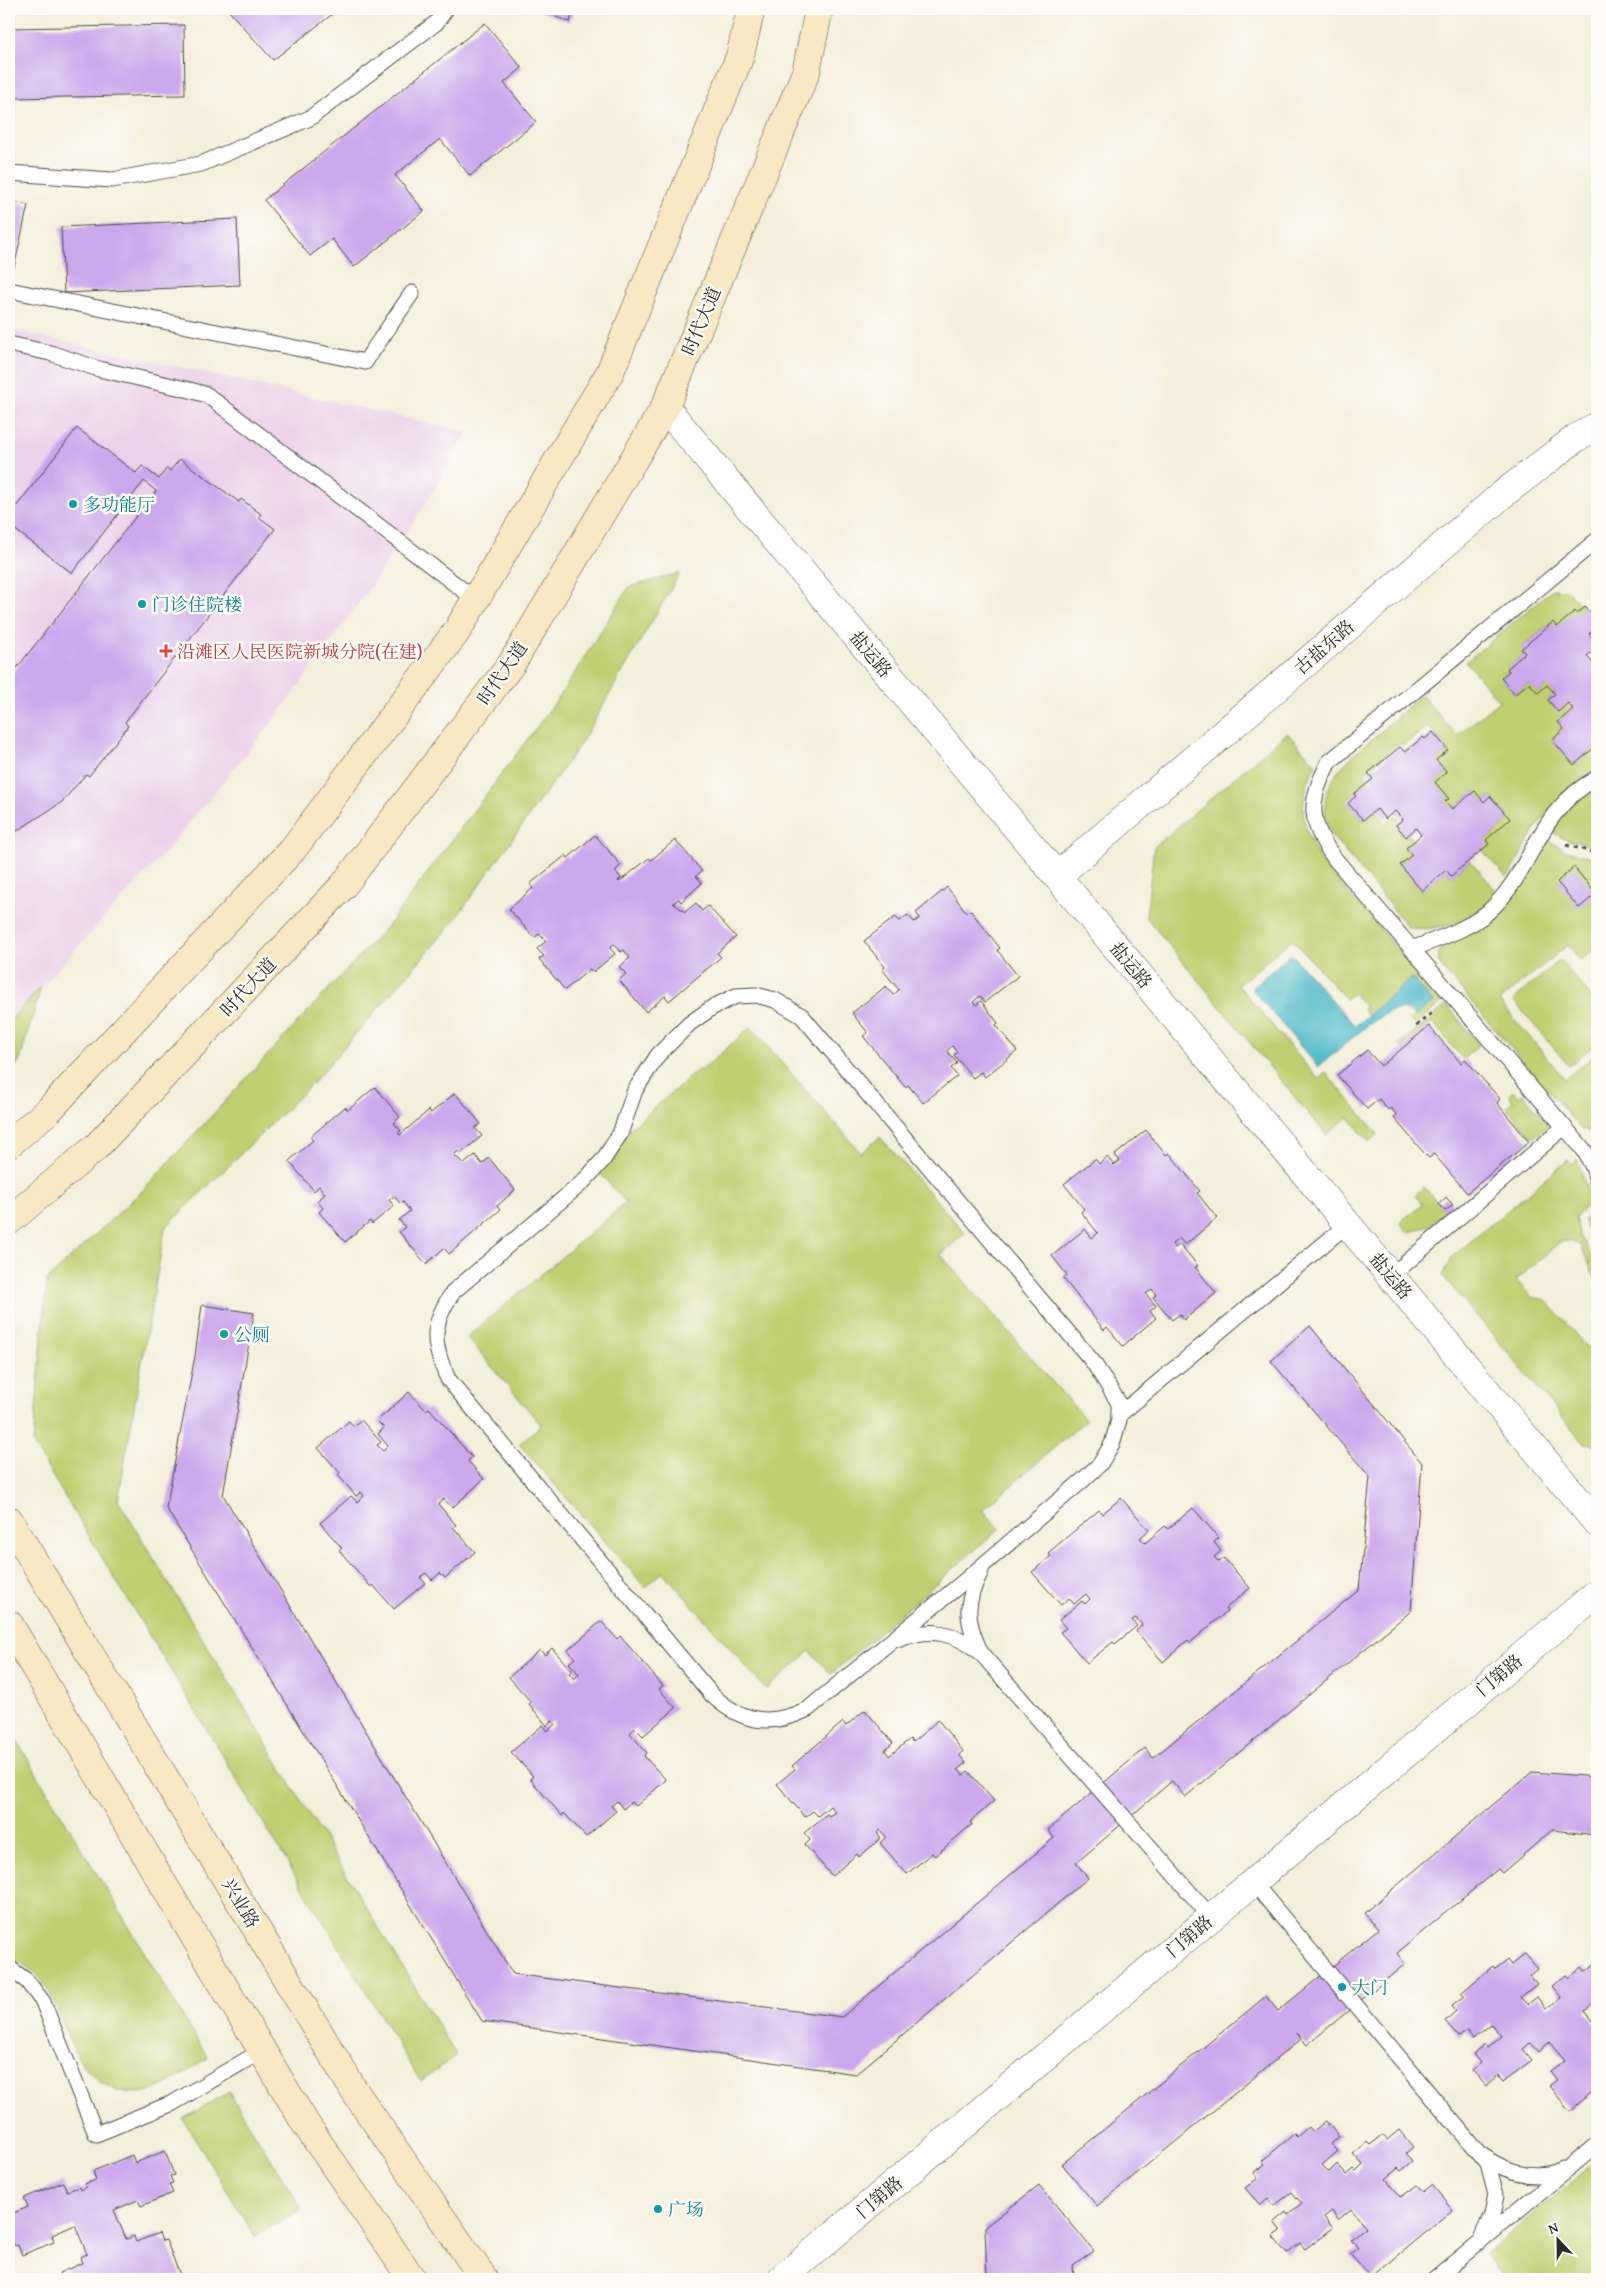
<svg xmlns="http://www.w3.org/2000/svg" width="1606" height="2288" viewBox="0 0 1606 2288" font-family="'Gentium Book Plus','Noto Serif SC',serif">
<style>
.built{fill:#ecd1ea}
.green{fill:#c0cf71;stroke:#767d4e}
.water{fill:#4cb8c8;stroke:#3c727a}
.building{fill:#cba8ec}
.lines{fill:none;stroke-linecap:round;stroke-linejoin:round}
.lane-casing{stroke:#494845;stroke-width:17}
.street-casing{stroke:#494845;stroke-width:29}
.secondary-casing{stroke:#494845;stroke-width:29}
.path{stroke:#494845;stroke-width:3;stroke-dasharray:4 4;stroke-linecap:butt}
.lane{stroke:#fff;stroke-width:15}
.street{stroke:#fff;stroke-width:28}
.secondary{stroke:#f8e8c3;stroke-width:28}
.culture-dot{fill:#0f9aa8;stroke:#fdfcf7;stroke-width:2}
.health-dot{fill:#e0444e;stroke:#fdfcf7;stroke-width:2}
.labels{text-anchor:middle;dominant-baseline:central;stroke-width:5;stroke-linejoin:round;paint-order:stroke}
.street-label{font-size:18px;fill:#2b2b2b;stroke:#fdfcf7}
.culture-label{font-size:18px;fill:#0d838f;stroke:#fdfcf7;text-anchor:start}
.health-label{font-size:18px;fill:#be3a42;stroke:#fdfcf7;text-anchor:start}
</style>
<rect width="100%" height="100%" fill="#fdfcf7"/>
<filter id="ink" filterUnits="userSpaceOnUse"><feTurbulence type="fractalNoise" baseFrequency=".02" numOctaves="2"/><feDisplacementMap in="SourceGraphic" scale="10" xChannelSelector="R" yChannelSelector="G"/><feConvolveMatrix kernelMatrix="1 2 1 2 8 2 1 2 1" color-interpolation-filters="sRGB"/></filter>
<filter id="wash" filterUnits="userSpaceOnUse"><feTurbulence type="fractalNoise" baseFrequency=".0096" numOctaves="4" result="noise"/><feDisplacementMap in="SourceGraphic" scale="20" xChannelSelector="R" yChannelSelector="G"/><feGaussianBlur stdDeviation="1.12" result="paint"/><feColorMatrix in="noise" values="0 0 0 0 0 0 0 0 0 0 0 0 0 0 0 0 0 1.4 0 .05"/><feComposite in="paint" operator="in"/></filter>
<g filter="url(#wash)">
<rect width="100%" height="100%" fill="#f3efda"/>
<polygon class="built" points="9,329 468,432 419,514 371,586 277,716 168,849 9,1022"/>
<g class="green">
<polygon points="680,573 581,743 451,925 311,1085 165,1228 118,1500 456,2055 421,2082 33,1444 47,1280 144,1189 389,924 560,696 629,587"/>
<path d="M1553,589L1566,590L1584,608L1577,614L1575,612L1557,627L1552,622L1521,648L1525,653L1507,669L1509,671L1501,678L1515,694L1529,683L1538,693L1547,685L1555,694L1548,700L1558,711L1568,703L1573,709L1558,722L1564,729L1552,740L1574,765L1597,745V771C1552,792 1533,834 1509,875L1506,877L1482,850L1486,840L1510,819L1490,796L1484,802L1475,791L1452,809L1445,801L1448,798L1435,782L1447,772L1436,760L1448,750L1428,726L1403,746L1400,743L1364,773L1370,780L1347,801L1363,820L1374,810L1385,823L1395,815L1400,821L1396,825L1406,837L1409,835L1414,841L1406,848L1412,855L1400,865L1421,891L1446,870L1451,876L1470,860L1493,887L1495,894C1479,922 1439,931 1409,928L1332,836C1311,791 1340,766 1372,739C1388,724 1405,710 1421,695L1457,736L1499,701L1466,662Z"/>
<path d="M1287,733L1316,764C1297,801 1300,827 1322,862L1443,1001L1415,1025L1409,1020L1433,1002L1412,978L1368,1015L1363,1009L1365,1007L1353,993L1346,999L1292,939L1238,985L1317,1078L1319,1079L1326,1073L1378,1134L1369,1142L1348,1117L1326,1135L1146,917L1154,847Z"/>
<path d="M1597,785V847C1580,841 1565,843 1551,830L1569,805Z"/>
<path d="M1546,839L1566,851L1597,858V948L1580,960L1568,945L1499,1001L1565,1079L1597,1053V1133L1581,1129L1439,964C1437,949 1443,942 1457,938Z"/>
<polygon points="1560,960 1597,1004 1597,1042 1569,1066 1513,1000"/>
<polygon points="41,987 19,1063 9,1072 9,1022"/>
<polygon points="1447,1005 1479,1045 1463,1059 1432,1022 1401,1048 1398,1045"/>
<polygon points="751,1027 861,1153 880,1137 965,1233 941,1255 1086,1420 983,1510 999,1529 831,1674 810,1651 766,1689 663,1572 645,1587 519,1444 541,1425 467,1337 626,1203 591,1163 699,1069 701,1071"/>
<polygon points="1513,1091 1518,1097 1523,1094 1549,1125 1533,1138 1506,1107 1513,1101 1509,1095"/>
<polygon points="1577,1159 1591,1201 1575,1218 1580,1238 1585,1242 1597,1272 1597,1283 1581,1245 1569,1241 1560,1242 1516,1280 1531,1297 1546,1300 1587,1348 1592,1348 1597,1344 1597,1445 1585,1444 1443,1276 1452,1257 1568,1160 1572,1164"/>
<polygon points="1424,1187 1446,1212 1429,1225 1408,1233 1400,1222 1422,1204 1415,1195"/>
<polygon points="1593,1211 1597,1223 1597,1259 1584,1220"/>
<path d="M9,1728L208,2058C189,2069 167,2088 145,2092C135,2094 124,2092 115,2089C66,2070 69,2018 42,1981C34,1970 21,1963 9,1957Z"/>
<polygon points="229,2092 302,2209 255,2236 183,2119"/>
<polygon points="1597,2161 1597,2279 1505,2279 1485,2254"/>
</g>
<path class="water" d="M1291,954L1355,1026L1412,978L1433,1003L1415,1016C1409,1010 1401,1008 1393,1011C1373,1017 1337,1052 1318,1067L1251,988Z"/>
<g id="blocks">
<g class="building">
<polygon points="227,9 339,9 273,60"/>
<polygon points="534,9 574,9 570,22"/>
<polygon points="485,23 522,68 504,83 536,122 470,176 440,139 395,175 424,211 354,267 332,239 310,256 264,200"/>
<polygon points="184,25 185,95 9,98 9,28"/>
<polygon points="9,201 28,205 14,268 9,267"/>
<polygon points="237,219 240,285 64,293 61,227"/>
<polygon points="77,428 136,473 142,466 159,479 167,468 170,471 180,459 239,502 241,499 261,514 259,517 275,529 125,722 128,726 89,776 86,774 62,802 9,836 9,678 156,491 144,481 72,573 9,525 9,516"/>
<polygon points="1585,607 1597,621 1597,627 1589,634 1597,644 1597,648 1587,656 1597,668 1597,745 1574,765 1552,740 1564,729 1558,722 1573,709 1568,703 1558,712 1548,700 1555,694 1547,685 1538,693 1529,683 1515,694 1501,678 1509,671 1507,669 1525,653 1521,649 1553,622 1557,627 1575,611 1577,614"/>
<polygon points="1433,732 1448,750 1436,760 1447,772 1435,782 1449,799 1445,801 1452,809 1475,791 1484,802 1490,796 1510,819 1486,840 1489,844 1451,876 1446,870 1422,891 1400,865 1412,855 1406,848 1421,835 1416,828 1406,837 1396,825 1403,819 1395,811 1385,819 1377,809 1363,820 1348,803 1356,796 1354,794 1373,779 1368,773 1400,747 1405,752 1423,737 1425,739"/>
<polygon points="595,835 621,865 615,871 621,878 618,881 619,882 649,858 651,860 675,840 702,871 696,876 702,883 681,902 679,899 673,903 685,912 696,903 702,911 708,906 736,937 717,953 721,957 669,1001 665,996 646,1012 619,980 626,974 619,967 630,958 624,950 621,952 614,944 610,948 615,954 593,972 590,969 565,990 539,959 544,956 537,949 546,941 539,934 534,938 509,909 533,888 530,884 566,855 568,858"/>
<polygon points="1574,867 1596,894 1579,908 1557,882"/>
<polygon points="947,887 967,913 970,910 1000,948 997,950 1018,976 985,1002 980,996 973,1002 976,1005 981,1001 998,1023 996,1025 1017,1051 985,1077 981,1072 973,1078 954,1055 957,1052 952,1046 947,1051 957,1063 951,1068 957,1076 923,1103 908,1085 905,1087 863,1036 868,1033 852,1013 886,986 893,995 899,990 882,969 885,967 864,941 895,917 900,921 908,915 914,922 920,918 916,913"/>
<polygon points="1429,1026 1461,1063 1465,1059 1500,1099 1497,1103 1529,1142 1467,1193 1434,1154 1429,1158 1424,1153 1394,1118 1397,1115 1391,1108 1388,1110 1379,1099 1367,1109 1337,1075 1367,1050 1381,1066"/>
<polygon points="375,1087 400,1117 394,1123 401,1131 398,1133 400,1135 429,1110 431,1113 455,1093 481,1124 475,1128 482,1136 460,1154 458,1151 454,1155 464,1164 475,1155 482,1164 489,1158 515,1190 497,1206 500,1210 449,1254 444,1248 426,1264 399,1232 405,1227 399,1220 410,1211 403,1202 401,1204 394,1196 389,1200 394,1206 372,1224 370,1221 345,1242 319,1212 323,1208 317,1201 325,1194 319,1186 314,1191 289,1161 313,1140 310,1137 345,1107 348,1110"/>
<polygon points="1146,1130 1166,1155 1169,1153 1200,1191 1197,1193 1217,1218 1185,1245 1179,1238 1172,1244 1175,1248 1180,1244 1198,1266 1195,1267 1216,1293 1184,1320 1180,1314 1172,1320 1153,1297 1156,1295 1152,1289 1146,1294 1156,1306 1150,1311 1156,1318 1123,1346 1107,1327 1104,1330 1063,1278 1067,1275 1052,1256 1085,1229 1092,1238 1098,1233 1081,1212 1084,1209 1064,1184 1095,1159 1099,1164 1107,1157 1114,1165 1120,1161 1115,1155"/>
<polygon points="1446,1197 1453,1205 1445,1211 1439,1204"/>
<polygon points="202,1305 254,1313 223,1495 513,1974 842,2017 1054,1838 1048,1830 1145,1748 1153,1758 1359,1590 1370,1477 1271,1361 1310,1326 1422,1463 1411,1611 1185,1797 1172,1781 1076,1863 1088,1878 856,2074 482,2021 166,1508 195,1356"/>
<polygon points="409,1392 426,1410 429,1408 472,1457 468,1461 484,1479 452,1508 444,1499 438,1504 456,1525 453,1527 475,1552 445,1578 440,1573 432,1580 426,1573 420,1577 425,1583 394,1609 373,1585 371,1587 339,1550 342,1548 320,1523 351,1496 357,1502 364,1496 361,1492 356,1496 338,1475 340,1473 318,1448 349,1421 353,1426 361,1420 381,1442 377,1445 383,1451 388,1446 378,1434 384,1428 377,1421"/>
<polygon points="1121,1498 1149,1530 1140,1538 1145,1543 1165,1526 1168,1529 1193,1508 1219,1538 1214,1542 1221,1551 1214,1557 1219,1562 1224,1558 1250,1588 1225,1609 1227,1611 1190,1643 1188,1640 1163,1662 1136,1631 1142,1625 1136,1618 1132,1620 1137,1626 1115,1644 1113,1642 1087,1663 1060,1632 1066,1628 1059,1620 1082,1601 1085,1604 1090,1599 1086,1594 1074,1604 1069,1598 1061,1605 1032,1572 1051,1556 1048,1553 1099,1510 1102,1514"/>
<polygon points="601,1621 617,1639 620,1636 663,1686 659,1689 676,1708 643,1736 635,1728 630,1733 647,1753 644,1756 666,1780 636,1806 631,1802 623,1809 617,1801 611,1806 616,1811 586,1837 564,1813 562,1816 530,1779 533,1776 511,1752 543,1725 548,1731 555,1724 552,1721 547,1726 529,1704 531,1702 509,1677 540,1650 545,1655 552,1648 572,1671 569,1673 574,1679 579,1674 569,1663 575,1658 568,1650"/>
<polygon points="865,1710 893,1743 885,1750 889,1756 910,1739 913,1742 938,1720 963,1751 959,1755 966,1763 958,1769 963,1775 968,1771 994,1801 970,1822 972,1824 935,1856 932,1853 907,1874 880,1843 886,1837 880,1830 877,1833 881,1838 859,1857 857,1854 832,1876 805,1845 810,1840 804,1833 827,1814 829,1816 835,1812 830,1806 818,1816 813,1811 805,1817 777,1784 795,1769 792,1766 843,1722 846,1726"/>
<polygon points="1532,1772 1597,1777 1597,1835 1552,1830 1502,1873 1498,1869 1397,1953 1405,1964 1307,2045 1297,2033 1301,2039 1097,2206 1062,2164 1266,1996 1278,2011 1378,1929 1364,1913"/>
<polygon points="1525,1954 1538,1969 1530,1976 1537,1984 1521,1997 1528,2004 1537,1997 1546,2008 1562,1998 1552,1986 1566,1975 1569,1978 1582,1967 1586,1972 1597,1963 1597,2001 1585,2011 1597,2026 1597,2088 1570,2111 1549,2086 1557,2080 1550,2071 1565,2060 1550,2042 1538,2052 1530,2043 1523,2049 1532,2060 1504,2081 1499,2075 1486,2086 1472,2070 1480,2063 1473,2054 1485,2045 1487,2048 1501,2036 1491,2024 1473,2039 1467,2031 1459,2037 1445,2021 1456,2011 1452,2005 1464,1996 1461,1993 1493,1966 1495,1969 1507,1960 1511,1965"/>
<polygon points="1326,2121 1339,2137 1331,2144 1338,2151 1322,2165 1329,2172 1337,2164 1346,2175 1353,2169 1356,2172 1363,2165 1353,2154 1367,2142 1370,2145 1383,2135 1387,2140 1399,2130 1413,2147 1406,2153 1413,2161 1401,2171 1398,2168 1386,2179 1401,2197 1417,2185 1423,2192 1432,2185 1453,2210 1371,2278 1350,2254 1358,2248 1351,2239 1366,2227 1351,2209 1338,2220 1332,2211 1324,2217 1333,2228 1305,2249 1300,2243 1287,2254 1273,2237 1281,2231 1274,2222 1286,2212 1288,2215 1302,2204 1292,2192 1274,2206 1268,2198 1260,2205 1245,2188 1258,2178 1254,2173 1265,2164 1262,2161 1294,2134 1297,2137 1308,2127 1312,2132"/>
<polygon points="165,2151 174,2175 170,2176 173,2183 169,2184 173,2193 141,2206 138,2200 114,2210 126,2239 134,2236 136,2242 159,2233 162,2241 166,2240 180,2275 168,2279 61,2279 59,2273 82,2263 80,2257 87,2254 75,2225 52,2235 54,2242 22,2255 18,2245 15,2246 12,2240 9,2241 9,2215 28,2207 24,2198 63,2182 67,2191 79,2187 80,2190 86,2187 85,2184 96,2180 93,2171 132,2155 135,2163"/>
<polygon points="1039,2185 1094,2251 1073,2266 1074,2279 987,2279 985,2227"/>
</g>
</g>
</g>
<g filter="url(#ink)">
<use href="#blocks" fill-opacity="0" stroke="#494845" stroke-width="1"/>
<g class="lines">
<defs>
<g id="lane">
<polyline points="9,173 112,180 201,164 310,118 436,23 446,9"/>
<polyline points="9,290 365,362 412,293"/>
<polyline points="9,344 50,353 99,369 190,390 207,395 476,600"/>
<path d="M1597,540L1329,762C1308,801 1308,823 1335,859L1584,1150L1593,1167L1597,1181"/>
<path d="M1412,949C1437,939 1467,930 1488,912C1535,870 1534,812 1597,778"/>
<path d="M756,995L775,1000L802,1016L1093,1362L1119,1403V1420L1112,1444L1100,1464L1083,1480L962,1583L808,1709C771,1727 742,1723 712,1695L448,1379C431,1343 431,1323 454,1291L583,1182L603,1160L620,1134L635,1090L658,1055L689,1024L713,1007L736,996Z"/>
<polyline points="1391,1276 1564,1127"/>
<polyline points="1119,1415 1348,1224"/>
<path d="M900,1639C931,1627 954,1632 980,1652L1211,1917"/>
<path d="M980,1651C965,1619 965,1602 981,1571"/>
<polyline points="1253,1882 1488,2164 1496,2195 1492,2215 1479,2243"/>
<polyline points="9,1968 27,1981 43,2002 96,2134 173,2103 263,2050"/>
<path d="M1482,2156C1507,2172 1535,2182 1563,2169"/>
<polyline points="1434,2279 1597,2145"/>
</g>
<g id="street">
<polyline points="665,407 1597,1523"/>
<polyline points="1057,876 1503,494 1576,438 1597,426"/>
<polyline points="781,2279 1597,1593"/>
</g>
<g id="secondary">
<polyline points="9,1144 49,1110 293,849 457,631 610,372 740,56 751,9"/>
<polyline points="9,1221 96,1147 343,886 512,663 665,407 806,72 819,9"/>
<polyline points="9,1520 355,2092 484,2279"/>
<polyline points="9,1624 305,2123 412,2279"/>
</g>
</defs>
<use href="#lane" class="lane-casing"/>
<use href="#street" class="street-casing"/>
<use href="#secondary" class="secondary-casing"/>
<g class="path">
<polyline points="1566,845 1597,853"/>
<polyline points="1416,1026 1433,1012"/>
</g>
<use href="#lane" class="lane"/>
<use href="#street" class="street"/>
<use href="#secondary" class="secondary"/>
</g>
</g>
<g class="culture-dot">
<circle cx="73" cy="504" r="5"/>
<circle cx="142" cy="604" r="5"/>
<circle cx="224" cy="1334" r="5"/>
<circle cx="1342" cy="1987" r="5"/>
<circle cx="658" cy="2209" r="5"/>
</g>
<path class="health-dot" d="M163.5 643.5h5v5h5v5h-5v5h-5v-5h-5v-5h5z"/>
<g class="labels">
<g class="street-label">
<text transform="translate(701 321) rotate(-67)">时代大道</text>
<text transform="translate(1324 647) rotate(-41)">古盐东路</text>
<text transform="translate(871 654) rotate(50)">盐运路</text>
<text transform="translate(502 673) rotate(-55)">时代大道</text>
<text transform="translate(1131 965) rotate(50)">盐运路</text>
<text transform="translate(248 987) rotate(-47)">时代大道</text>
<text transform="translate(1391 1276) rotate(50)">盐运路</text>
<text transform="translate(1499 1675) rotate(-40)">门第路</text>
<text transform="translate(241 1903) rotate(59)">兴业路</text>
<text transform="translate(1189 1936) rotate(-40)">门第路</text>
<text transform="translate(879 2197) rotate(-40)">门第路</text>
</g>
<g class="culture-label">
<text x="83" y="504">多功能厅</text>
<text x="152" y="604">门诊住院楼</text>
<text x="234" y="1334">公厕</text>
<text x="1352" y="1987">大门</text>
<text x="668" y="2209">广场</text>
</g>
<g class="health-label">
<text x="177" y="651">沿滩区人民医院新城分院(在建)</text>
</g>
</g>
<rect width="1606" height="2288" fill="none" stroke="#fdfcf7" stroke-width="30"/>
<g transform="translate(1558 2240) rotate(338)" stroke="#fdfcf7" stroke-width="4" paint-order="stroke">
<path d="M0-4L9 19L0 12L-9 19Z" fill="#2b2b2b"/>
<text y="-8" font-size="14" font-weight="bold" text-anchor="middle" fill="#2b2b2b">N</text>
</g>
</svg>
